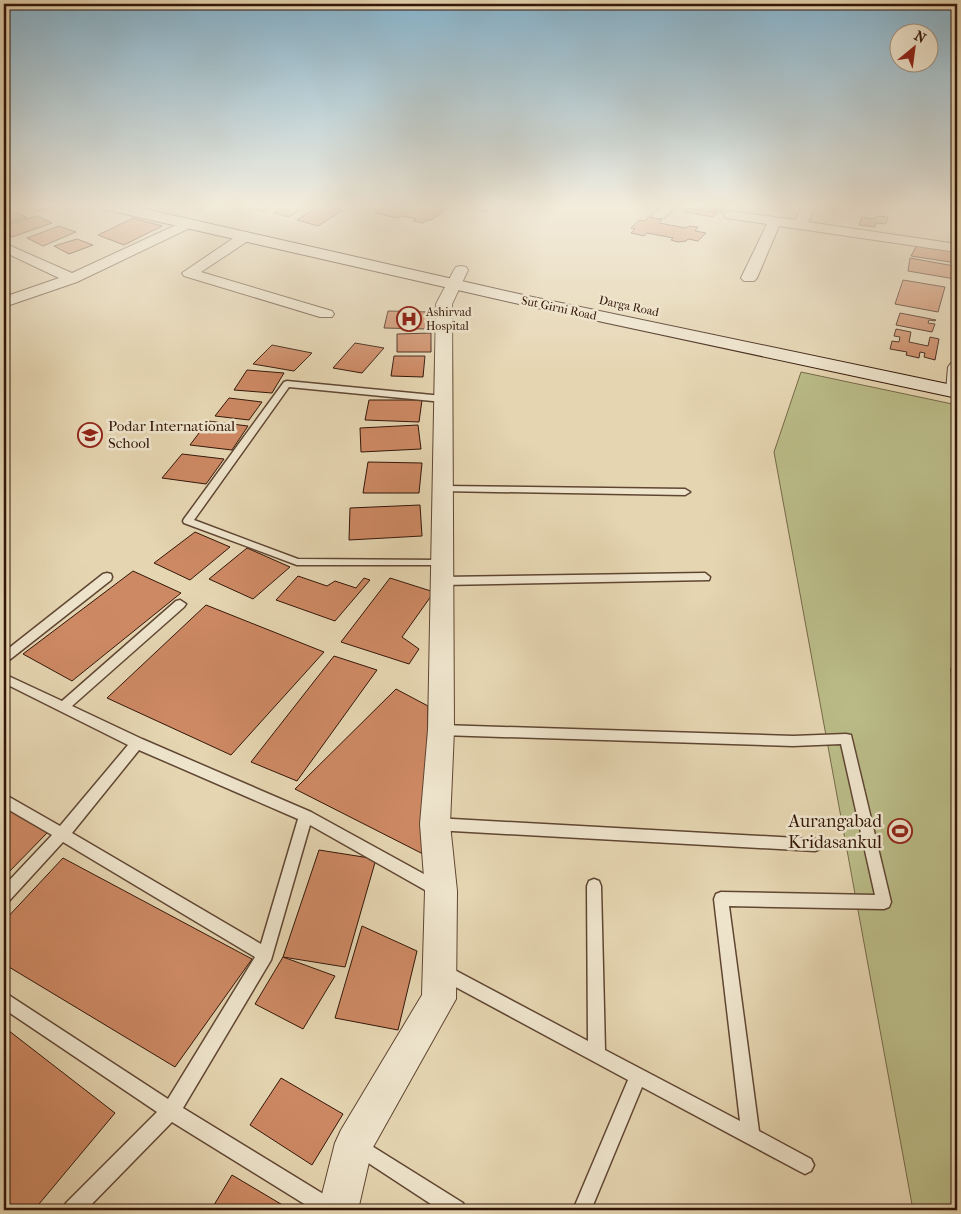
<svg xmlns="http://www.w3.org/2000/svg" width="961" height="1214" viewBox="0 0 961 1214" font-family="'IM FELL French Canon',serif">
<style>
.green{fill:#babc88;stroke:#766948}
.building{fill:#cd8964;stroke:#331608}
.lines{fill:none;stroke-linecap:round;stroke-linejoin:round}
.service-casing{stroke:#604632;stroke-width:3}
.minor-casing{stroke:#604632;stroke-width:2}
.secondary-casing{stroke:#331608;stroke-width:2}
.service{fill:#eee4cc;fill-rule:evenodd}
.minor{fill:#eee4cc;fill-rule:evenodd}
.secondary{fill:#eee4cc;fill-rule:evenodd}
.labels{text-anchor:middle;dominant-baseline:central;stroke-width:5;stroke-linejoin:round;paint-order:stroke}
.far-street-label{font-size:12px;fill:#331608;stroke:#eee4cc}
.far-poi-label{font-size:12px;fill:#331608;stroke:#eee4cc;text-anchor:start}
.poi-label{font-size:15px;fill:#331608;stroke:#eee4cc;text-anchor:start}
.near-poi-label{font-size:18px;fill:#331608;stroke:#eee4cc;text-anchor:end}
</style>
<rect width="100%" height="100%" fill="#e5d5b1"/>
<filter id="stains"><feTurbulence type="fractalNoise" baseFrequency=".004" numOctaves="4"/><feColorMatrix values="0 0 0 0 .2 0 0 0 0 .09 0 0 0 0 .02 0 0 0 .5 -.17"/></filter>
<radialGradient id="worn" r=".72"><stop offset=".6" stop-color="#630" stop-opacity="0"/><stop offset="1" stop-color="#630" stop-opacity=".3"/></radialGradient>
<polygon class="green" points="801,372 957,405 957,1210 913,1210 774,452"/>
<g class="building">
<polygon points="20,204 61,204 39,211"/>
<polygon points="251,204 278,204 263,212 247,206"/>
<polygon points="389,204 418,204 417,205 447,209 431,220 428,220 423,223 413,221 416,219 401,216 397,218 375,213"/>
<polygon points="695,204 706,204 725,208 721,212 693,206"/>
<polygon points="294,205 306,206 289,217 273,213"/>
<polygon points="319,206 343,210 318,226 297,220"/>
<polygon points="689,208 717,213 713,217 685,212"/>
<polygon points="8,209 26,217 4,223 4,211"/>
<polygon points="37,216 52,223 12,237 4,232 4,225"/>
<polygon points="876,216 888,217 886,224 876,223 875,227 859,225 862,217 875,219"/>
<polygon points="649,217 662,220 659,223 686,228 689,226 698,227 695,231 706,233 698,241 688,239 686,241 678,242 671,240 673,238 647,233 644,236 631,233 635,229 631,228 639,220 644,221"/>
<polygon points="133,218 162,226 124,245 98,235"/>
<polygon points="59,226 76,232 43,246 27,238"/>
<polygon points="77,239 93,245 69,254 54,246"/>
<polygon points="917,245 957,252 957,263 911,256"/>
<polygon points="910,258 954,266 955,279 908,271"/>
<polygon points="903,280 945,287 938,312 895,304"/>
<polygon points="388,311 430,312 427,329 384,328"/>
<polygon points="900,313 936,320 935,321 929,320 928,323 935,324 932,332 896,325"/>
<polygon points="896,329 911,332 909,342 928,346 930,337 939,339 935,360 924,357 925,353 920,352 919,358 906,355 907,352 890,349 892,341 899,342 900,337 894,336"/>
<polygon points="431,333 431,352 397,352 397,334"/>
<polygon points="355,343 384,348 362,373 333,368"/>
<polygon points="272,345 312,353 294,371 253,364"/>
<polygon points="394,356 425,356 423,377 391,376"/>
<polygon points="247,370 284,373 272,393 234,390"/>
<polygon points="229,398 262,402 249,420 215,416"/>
<polygon points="369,400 422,400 419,422 365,420"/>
<polygon points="208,421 248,426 232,450 190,445"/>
<polygon points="418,425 421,449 361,452 360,428"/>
<polygon points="182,454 224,459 206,484 162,478"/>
<polygon points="368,462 422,463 419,493 363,493"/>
<polygon points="420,505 422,536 349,540 350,508"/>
<polygon points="195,532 230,547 190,580 154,563"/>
<polygon points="247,548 290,567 253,599 209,579"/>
<polygon points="133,571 181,593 72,681 23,654"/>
<polygon points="298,576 327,586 335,581 356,588 364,578 370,580 335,621 276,600"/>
<polygon points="390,578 434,592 402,637 419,649 409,664 341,642"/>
<polygon points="206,605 324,652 231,755 107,698"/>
<polygon points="334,656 377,670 297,781 251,762"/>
<polygon points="957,659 957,732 952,724 951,668"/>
<polygon points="396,689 428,706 425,855 295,789"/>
<polygon points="4,805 50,830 4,877"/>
<polygon points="319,850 376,859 345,967 283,957"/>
<polygon points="63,858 252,959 175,1067 4,964 4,921"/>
<polygon points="362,926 417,951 398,1030 335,1018"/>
<polygon points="283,957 335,976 303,1029 255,1004"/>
<polygon points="4,1027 115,1113 34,1210 4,1210"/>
<polygon points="281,1078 343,1114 312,1165 250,1125"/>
<polygon points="232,1175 291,1210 211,1210"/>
</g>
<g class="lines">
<defs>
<g id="service">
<polygon points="287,381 443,396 447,399 443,402 289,387 194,520 298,559 443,560 447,561 448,563 447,565 297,565 184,523 183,521 184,519 284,382"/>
<polygon points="443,486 685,489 690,492 685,495 440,491 438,489"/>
<polygon points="107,573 111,574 112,577 111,580 8,661 4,662 4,652 103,574"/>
<polygon points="705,573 710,577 709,580 443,585 438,581 443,577"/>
<path d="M180,600L186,604L184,607L72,706L142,739L311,812L442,884L444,889L442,894L437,896L432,894L310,825L271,960L183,1108L338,1203L340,1210H314L172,1122L86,1210H64L66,1203L157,1112L4,1009V992L168,1099L255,957L63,842L9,901L4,903V886L52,835L4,807V794L60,826L128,745L4,683V674L62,701L176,601ZM139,750L298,819L261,944L72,833Z"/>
<polygon points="441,725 793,736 846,734 851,735 891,902 889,907 884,909 729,906 759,1131 811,1159 814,1165 811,1171 805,1174 799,1171 642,1087 591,1210 573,1210 628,1080 437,977 435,972 437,967 443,964 449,967 588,1041 587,886 589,881 594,879 599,881 601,886 605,1050 740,1121 714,899 716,894 721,892 875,895 841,744 793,746 441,735 436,734 435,730 436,726"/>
<polygon points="435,818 815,839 820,841 822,845 820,849 815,851 435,830 430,828 428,824 430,820"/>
<polygon points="359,1138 463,1203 465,1210 440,1210 353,1153 350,1147 353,1141"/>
</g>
<g id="minor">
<polygon points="477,204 491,204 494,207 487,211 482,210"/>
<polygon points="664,204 679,204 664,218 654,218 652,215"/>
<polygon points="803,204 817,204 808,222 957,244 957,252 779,226 757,278 754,281 744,281 741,278 767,224 726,218 724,215 726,212 731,211 795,220"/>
<polygon points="189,219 196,223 194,226 77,282 4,307 4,297 59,278 4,252 4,243 72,273"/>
<polygon points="246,232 253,236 251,239 201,272 332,311 334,314 332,317 320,317 184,276 182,273 241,233"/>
<polygon points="461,266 466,267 468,270 452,304 454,730 450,824 457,891 456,999 372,1149 358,1210 318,1210 335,1143 341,1130 422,995 425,891 420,824 428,730 436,304 454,270 456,267"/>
<polygon points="957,362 957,396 949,395 946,391 948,367 951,363"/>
</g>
<polygon id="secondary" points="95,204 123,204 528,296 957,386 957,398 528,306 103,209 98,207"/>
</defs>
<use href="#service" class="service-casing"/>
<use href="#minor" class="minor-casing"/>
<use href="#secondary" class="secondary-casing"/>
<use href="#service" class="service"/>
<use href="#minor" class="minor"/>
<use href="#secondary" class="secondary"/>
</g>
<linearGradient id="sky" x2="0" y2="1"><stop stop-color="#87b6d1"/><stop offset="0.55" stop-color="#f3ecdc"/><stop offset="1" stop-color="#f3ecdc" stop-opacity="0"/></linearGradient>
<rect width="961" height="374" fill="url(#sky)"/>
<defs>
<symbol id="hospital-ring" viewBox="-11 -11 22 22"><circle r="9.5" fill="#eee4cc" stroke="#8f2418" stroke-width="1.5"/><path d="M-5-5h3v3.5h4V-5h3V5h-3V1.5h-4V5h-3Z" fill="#8f2418"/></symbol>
<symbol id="school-ring" viewBox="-11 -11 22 22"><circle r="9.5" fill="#eee4cc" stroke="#8f2418" stroke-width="1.5"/><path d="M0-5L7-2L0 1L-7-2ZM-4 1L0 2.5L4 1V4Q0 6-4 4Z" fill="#8f2418"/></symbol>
<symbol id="stadium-ring" viewBox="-11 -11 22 22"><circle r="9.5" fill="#eee4cc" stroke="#8f2418" stroke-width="1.5"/><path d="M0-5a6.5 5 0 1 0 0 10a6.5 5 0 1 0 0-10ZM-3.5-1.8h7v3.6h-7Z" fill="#8f2418"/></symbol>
</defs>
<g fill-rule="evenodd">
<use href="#hospital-ring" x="395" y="305" width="28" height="28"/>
<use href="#school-ring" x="76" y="421" width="28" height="28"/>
<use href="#stadium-ring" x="886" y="817" width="28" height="28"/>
</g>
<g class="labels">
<g class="far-street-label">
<text transform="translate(629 306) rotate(12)">Darga Road</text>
<text transform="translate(559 308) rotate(12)">Sut Girni Road</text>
</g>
<g class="far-poi-label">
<text x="426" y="312">Ashirvad<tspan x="426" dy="14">Hospital</tspan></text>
</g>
<g class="poi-label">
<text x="108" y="426">Podar International<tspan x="108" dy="17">School</tspan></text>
</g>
<g class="near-poi-label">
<text x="882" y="821">Aurangabad<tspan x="882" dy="21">Kridasankul</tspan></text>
</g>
</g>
<rect width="961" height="1214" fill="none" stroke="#e5d5b1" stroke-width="20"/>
<rect x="5" y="5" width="951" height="1204" fill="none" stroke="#331608" stroke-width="2.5"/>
<rect x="10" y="10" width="941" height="1194" fill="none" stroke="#331608"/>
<g transform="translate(914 48) rotate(29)"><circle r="24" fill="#eee4cc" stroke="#a3927e"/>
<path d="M0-4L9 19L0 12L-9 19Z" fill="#8f2418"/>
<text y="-8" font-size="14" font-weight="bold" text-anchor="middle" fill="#331608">N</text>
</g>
<rect width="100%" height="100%" filter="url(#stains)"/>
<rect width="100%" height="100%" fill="url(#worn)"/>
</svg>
